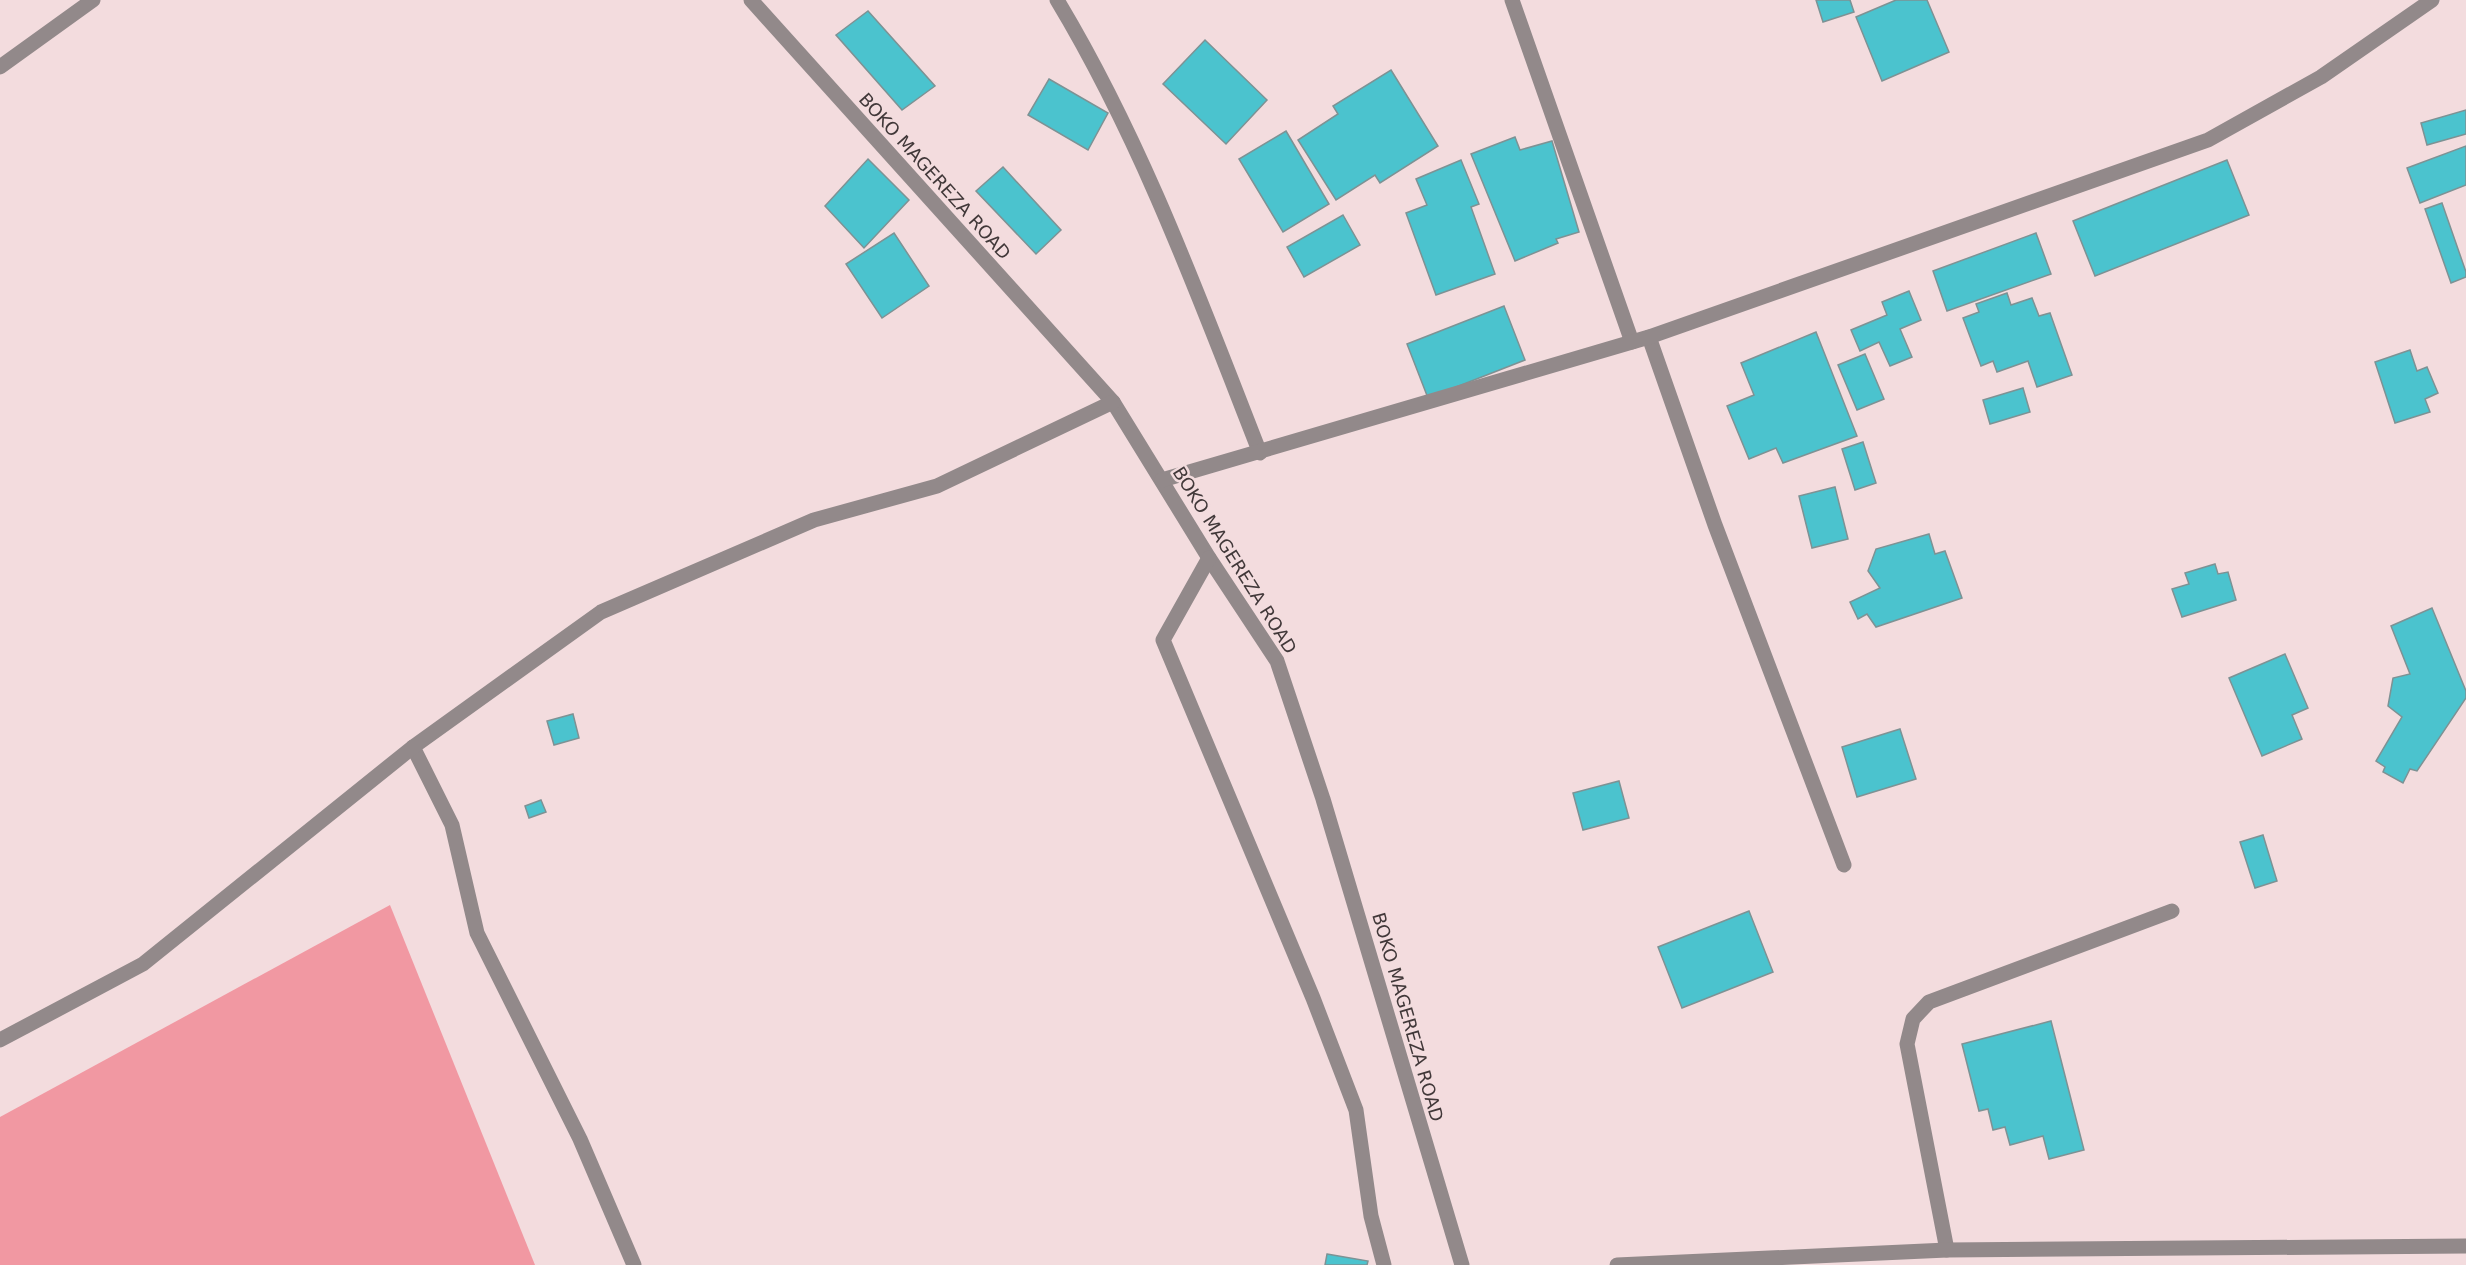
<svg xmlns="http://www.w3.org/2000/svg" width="2466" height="1265" viewBox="0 0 2466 1265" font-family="'DejaVu Sans',sans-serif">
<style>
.forest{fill:#f198a2}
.building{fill:#4bc3ce;stroke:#7d9294;stroke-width:1.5}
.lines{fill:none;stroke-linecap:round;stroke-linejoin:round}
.minor{stroke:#92898a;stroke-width:15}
.labels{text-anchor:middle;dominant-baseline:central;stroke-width:5;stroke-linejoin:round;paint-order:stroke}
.street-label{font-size:18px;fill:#413839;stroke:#f3dcde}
</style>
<rect width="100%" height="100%" fill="#f3dcde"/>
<polygon class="forest" points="390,905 535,1265 0,1265 0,1117"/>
<g class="building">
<polygon points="1816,0 1850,0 1854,12 1823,22"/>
<polygon points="1896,0 1927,0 1949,52 1882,81 1856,17"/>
<polygon points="868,11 935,86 902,110 836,35"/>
<polygon points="1205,40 1267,100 1226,144 1163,84"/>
<polygon points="1391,70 1438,146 1380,183 1375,175 1336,200 1298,140 1338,114 1333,106"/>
<polygon points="1049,79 1108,113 1088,150 1028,115"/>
<polygon points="2466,110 2466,134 2427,145 2421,123"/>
<polygon points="1286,131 1329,204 1283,232 1239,159"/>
<polygon points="1515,137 1520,150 1552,141 1579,232 1556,239 1558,243 1515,261 1471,154"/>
<polygon points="2466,146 2466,185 2420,203 2407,168"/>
<polygon points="868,159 909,200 864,248 825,206"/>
<polygon points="1461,160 1479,204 1471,207 1495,274 1436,295 1406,213 1427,205 1416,179"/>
<polygon points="2227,160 2249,215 2095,276 2073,221"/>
<polygon points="1003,167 1061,230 1036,254 976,191"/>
<polygon points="2442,203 2466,272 2466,277 2451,283 2425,209"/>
<polygon points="1343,215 1360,245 1304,277 1287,247"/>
<polygon points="894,233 929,286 882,318 846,264"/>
<polygon points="2036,233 2051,274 1947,311 1933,271"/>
<polygon points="1909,291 1921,320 1900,329 1912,357 1890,366 1879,342 1860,351 1851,330 1887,315 1882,302"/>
<polygon points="2007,293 2011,305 2032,298 2039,316 2050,313 2072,375 2037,387 2028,361 1997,372 1993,361 1981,366 1963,318 1979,312 1976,304"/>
<polygon points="1504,306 1525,360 1428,398 1407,344"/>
<polygon points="1816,332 1857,436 1783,463 1776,448 1749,459 1727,406 1754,395 1741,363"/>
<polygon points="2410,350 2417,371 2427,367 2438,393 2425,399 2430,412 2395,423 2375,362"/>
<polygon points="1865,354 1884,399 1857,410 1838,365"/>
<polygon points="2023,388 2030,412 1990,424 1983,400"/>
<polygon points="1863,442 1876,483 1855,490 1842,449"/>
<polygon points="1835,487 1848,539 1812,548 1799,496"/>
<polygon points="1929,534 1935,554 1945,551 1962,598 1876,627 1867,614 1858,619 1850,602 1880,588 1868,571 1876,549"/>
<polygon points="2215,564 2218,574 2228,572 2236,600 2182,617 2172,589 2189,584 2185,573"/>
<polygon points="2432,608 2466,691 2466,698 2417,771 2410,769 2403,783 2383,772 2385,767 2376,761 2402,717 2388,706 2393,678 2410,674 2391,626"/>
<polygon points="2285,654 2308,708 2292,715 2302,739 2262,756 2229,678"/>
<polygon points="573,714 579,738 554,745 547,721"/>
<polygon points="1900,729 1916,779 1857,797 1842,747"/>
<polygon points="1619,781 1629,818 1583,830 1573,793"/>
<polygon points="541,800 546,812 529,818 525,806"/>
<polygon points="2263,835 2277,881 2255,888 2240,842"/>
<polygon points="1749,911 1773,972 1682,1008 1658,947"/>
<polygon points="2051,1021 2084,1150 2049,1159 2043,1136 2010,1145 2005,1127 1993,1130 1988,1109 1979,1111 1962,1044"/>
<polygon points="1327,1254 1368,1261 1367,1265 1325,1265"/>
</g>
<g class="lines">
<g class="minor">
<polyline points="751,0 1113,402 1209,558 1277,661 1323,799 1462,1265"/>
<path d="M1057,0C1142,141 1200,300 1260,453"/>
<polyline points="1512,0 1632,342"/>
<polyline points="0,67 93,0"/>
<polyline points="1649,337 1715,525 1844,865"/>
<polyline points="1162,480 1649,337 2208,140 2321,77 2432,0"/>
<polyline points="1209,558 1163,640 1313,998 1356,1110 1371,1216 1384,1265"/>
<polyline points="413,747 452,825 477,933 580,1139 634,1265"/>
<polyline points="0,1040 143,964 413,747 601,612 814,520 937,486 1113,402"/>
<polyline points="1947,1250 1907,1044 1913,1019 1929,1002 2172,911"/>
<polyline points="1617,1265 1947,1250 2466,1246"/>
</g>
</g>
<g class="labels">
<g class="street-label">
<text transform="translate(935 176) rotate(48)">BOKO MAGEREZA ROAD</text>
<text transform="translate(1235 560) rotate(58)">BOKO MAGEREZA ROAD</text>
<text transform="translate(1408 1017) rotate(74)">BOKO MAGEREZA ROAD</text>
</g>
</g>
</svg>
